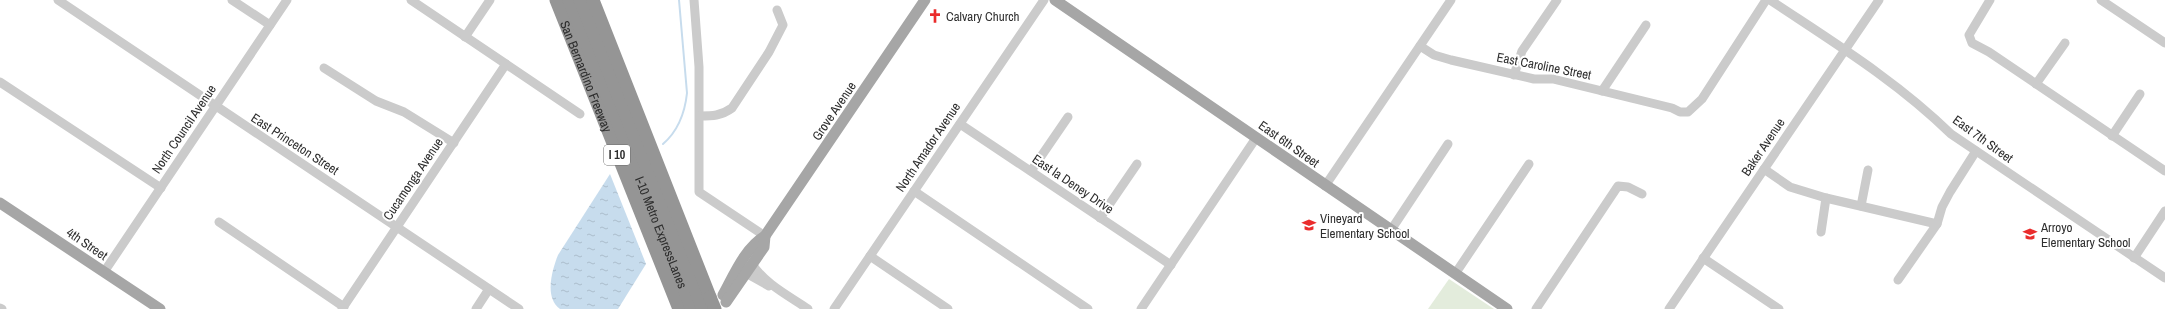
<svg xmlns="http://www.w3.org/2000/svg" width="2165" height="309" viewBox="0 0 2165 309" font-family="'Archivo Narrow',sans-serif">
<style>
.green{fill:#e3ecdc}
.water{fill:url(#water-ripples)}
.lines{fill:none;stroke-linecap:round;stroke-linejoin:round}
.stream{stroke:#c7dced;stroke-width:2}
.minor{stroke:#cbcbcb;stroke-width:9}
.major{stroke:#a6a6a6;stroke-width:11}
.highway{stroke:#959595;stroke-width:13}
.highway-bridge{stroke:#959595;stroke-width:13}
.labels{text-anchor:middle;dominant-baseline:central;stroke-width:4;stroke-linejoin:round;paint-order:stroke}
.shield{fill:#fff;stroke:#6d6d6d;stroke-width:1}
.shield-label{font-size:12px;font-weight:bold;fill:#2e2e2e}
.poi-label{font-size:13px;fill:#2e2e2e;stroke:#fff;text-anchor:start}
.street-label{font-size:13px;fill:#2e2e2e;stroke:#fff}
</style>
<defs>
<pattern id="water-ripples" width="26" height="14" patternUnits="userSpaceOnUse"><rect width="26" height="14" fill="#c7dced"/><path d="M2 4q2-2 4 0t4 0M15 11q2-2 4 0t4 0" fill="none" stroke="#abbdcc"/></pattern>
</defs>
<rect width="100%" height="100%" fill="#fff"/>
<polygon class="green" points="1449,279 1494,309 1428,309"/>
<path class="water" d="M610,174L646,264L618,309H560C544,298 552,270 558,255Z"/>
<g class="lines">
<path class="stream" d="M663,144C678,131 685,112 687,93L679,0"/>
<g class="minor">
<polyline points="58,0 519,309"/>
<polyline points="232,0 270,25"/>
<polyline points="411,0 580,114"/>
<polyline points="694,0 699,67 699,192 765,236"/>
<path d="M1770,0C1833,42 1897,81 1951,134L2165,278"/>
<polyline points="1990,0 1969,35 1972,43 1989,52 2165,171"/>
<polyline points="2101,0 2165,43"/>
<polyline points="465,37 490,0"/>
<polyline points="1420,46 1434,55 1451,60 1534,79 1553,79 1672,108 1680,112 1688,112 1702,99 1766,0"/>
<polyline points="324,68 376,101 404,112 454,143"/>
<polyline points="1514,75 1522,51 1557,0"/>
<polyline points="0,82 161,188"/>
<polyline points="2036,84 2065,43"/>
<polyline points="1602,91 1646,25"/>
<path d="M700,116C712,116 721,116 732,108L769,52L783,25L777,10"/>
<polyline points="960,124 1171,265"/>
<polyline points="2112,136 2140,94"/>
<polyline points="1764,169 1790,187 1826,198 1937,224"/>
<polyline points="1031,171 1068,117"/>
<polyline points="1325,186 1451,0"/>
<polyline points="914,191 1088,309"/>
<polyline points="1861,206 1868,170"/>
<polyline points="1100,218 1137,164"/>
<polyline points="219,222 344,307"/>
<polyline points="1391,230 1448,144"/>
<polyline points="1821,232 1826,198"/>
<polyline points="870,256 948,309"/>
<polyline points="1703,258 1779,309"/>
<polyline points="2134,258 2165,211"/>
<path d="M752,264C765,284 789,296 808,309"/>
<polyline points="104,272 287,0"/>
<polyline points="746,273 769,286"/>
<polyline points="1455,274 1529,164"/>
<polyline points="1898,280 1937,224 1942,207 1950,192 1976,151"/>
<polyline points="0,308 2,309"/>
<polyline points="342,309 506,64"/>
<polyline points="476,309 489,289"/>
<polyline points="834,309 1044,0"/>
<polyline points="1141,309 1256,138"/>
<polyline points="1536,309 1618,186 1628,187 1642,194"/>
<polyline points="1669,309 1879,0"/>
</g>
<g class="major">
<polyline points="1055,0 1507,309"/>
<polyline points="0,203 160,309"/>
<path d="M723,295C734,275 745,248 765,236L925,0"/>
<polyline points="726,302 764,247 765,236"/>
</g>
<g class="highway">
<path id="s1" d="M556,0L679,309"/>
<path id="s2" d="M569,0L692,309"/>
<polyline points="580,0 703,309"/>
<polyline points="593,0 710,297"/>
</g>
<polyline class="highway-bridge" points="710,297 715,309"/>
</g>
<defs>
<symbol id="church-bare" viewBox="-9 -9 18 18"><path d="M-1.2-6h2.4v3.5h3.3v2.4h-3.3V6h-2.4V-.1h-3.3v-2.4h3.3Z" fill="#ea2c2c" stroke="#fff" stroke-width="2.5" paint-order="stroke"/></symbol>
<symbol id="school-bare" viewBox="-9 -9 18 18"><path d="M0-5L7-2L0 1L-7-2ZM-4 1L0 2.5L4 1V4Q0 6-4 4Z" fill="#ea2c2c" stroke="#fff" stroke-width="2.5" paint-order="stroke"/></symbol>
</defs>
<g fill-rule="evenodd">
<use href="#church-bare" x="925" y="6" width="20" height="20"/>
<use href="#school-bare" x="1299" y="215" width="20" height="20"/>
<use href="#school-bare" x="2020" y="224" width="20" height="20"/>
</g>
<g class="labels">
<rect class="shield" x="604" y="145" width="26" height="20" rx="3"/>
<g class="shield-label">
<text x="617" y="155">I 10</text>
</g>
<g class="poi-label">
<text x="946" y="16">Calvary Church</text>
<text x="1320" y="218">Vineyard<tspan x="1320" dy="15">Elementary School</tspan></text>
<text x="2041" y="227">Arroyo<tspan x="2041" dy="15">Elementary School</tspan></text>
</g>
<g class="street-label">
<text transform="translate(1544 66) rotate(11)">East Caroline Street</text>
<text stroke="none"><textPath href="#s1" startOffset="82">San Bernardino Freeway</textPath></text>
<text transform="translate(834 111) rotate(-56)">Grove Avenue</text>
<text transform="translate(184 129) rotate(-56)">North Council Avenue</text>
<text transform="translate(1983 139) rotate(36)">East 7th Street</text>
<text transform="translate(295 144) rotate(33)">East Princeton Street</text>
<text transform="translate(1289 144) rotate(35)">East 6th Street</text>
<text transform="translate(928 147) rotate(-56)">North Amador Avenue</text>
<text transform="translate(1763 147) rotate(-56)">Baker Avenue</text>
<text transform="translate(413 179) rotate(-56)">Cucamonga Avenue</text>
<text transform="translate(1073 184) rotate(34)">East la Deney Drive</text>
<text stroke="none"><textPath href="#s2" startOffset="250">I-10 Metro ExpressLanes</textPath></text>
<text transform="translate(87 244) rotate(34)">4th Street</text>
</g>
</g>
</svg>
